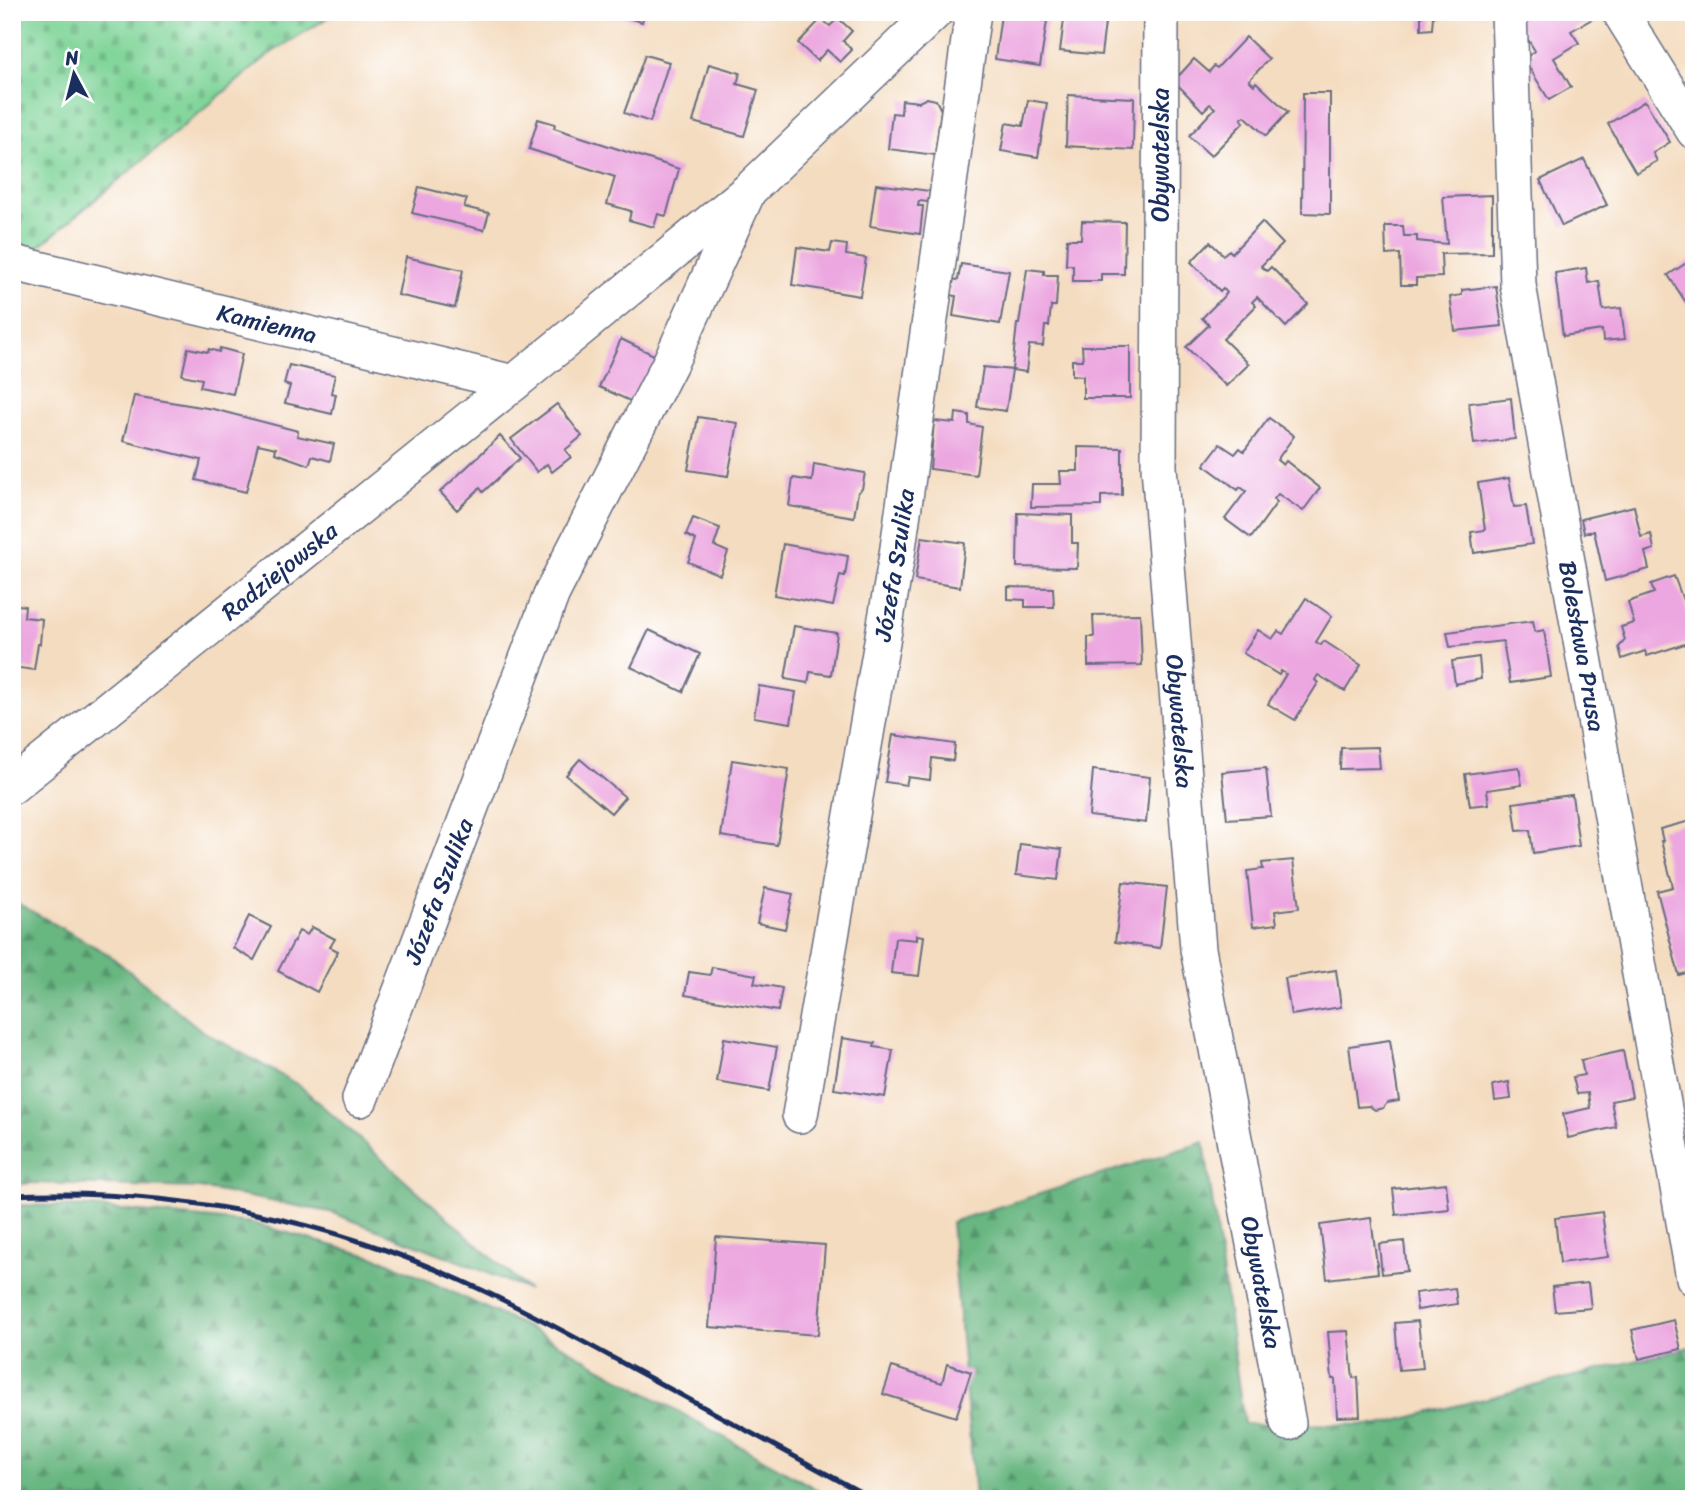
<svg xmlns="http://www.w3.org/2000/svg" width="1706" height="1511" viewBox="0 0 1706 1511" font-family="Sriracha,sans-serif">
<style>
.forest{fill:url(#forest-firs);stroke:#41726f;stroke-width:2}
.cemetery{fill:url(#cemetery-stones);stroke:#4d827b;stroke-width:2}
.building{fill:#eca7e0}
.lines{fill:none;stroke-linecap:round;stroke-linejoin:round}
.minor-casing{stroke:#676c80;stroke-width:38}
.minor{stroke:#fff;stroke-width:35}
.rail{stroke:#1b2f5e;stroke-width:5}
.labels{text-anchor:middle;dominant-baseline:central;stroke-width:5;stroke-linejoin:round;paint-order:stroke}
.street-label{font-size:24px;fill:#1b2f5e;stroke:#fff}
</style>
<defs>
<pattern id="forest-firs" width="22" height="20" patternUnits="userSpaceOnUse" patternTransform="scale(1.75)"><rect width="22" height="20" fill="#67b680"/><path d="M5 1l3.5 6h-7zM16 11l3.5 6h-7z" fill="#54946c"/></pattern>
<pattern id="cemetery-stones" width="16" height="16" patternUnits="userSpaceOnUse" patternTransform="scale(1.75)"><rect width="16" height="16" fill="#7fd498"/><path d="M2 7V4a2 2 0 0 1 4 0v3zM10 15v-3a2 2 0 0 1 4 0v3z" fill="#6db685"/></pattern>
</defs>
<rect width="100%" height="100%" fill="#fff"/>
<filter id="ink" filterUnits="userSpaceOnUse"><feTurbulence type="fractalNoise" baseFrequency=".0143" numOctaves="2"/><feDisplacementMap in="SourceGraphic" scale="14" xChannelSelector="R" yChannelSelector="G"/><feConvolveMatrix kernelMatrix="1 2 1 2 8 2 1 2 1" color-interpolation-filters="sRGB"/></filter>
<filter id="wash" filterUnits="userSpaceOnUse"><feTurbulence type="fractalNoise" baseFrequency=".00686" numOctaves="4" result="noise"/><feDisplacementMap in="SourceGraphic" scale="28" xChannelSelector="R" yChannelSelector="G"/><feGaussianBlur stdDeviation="1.57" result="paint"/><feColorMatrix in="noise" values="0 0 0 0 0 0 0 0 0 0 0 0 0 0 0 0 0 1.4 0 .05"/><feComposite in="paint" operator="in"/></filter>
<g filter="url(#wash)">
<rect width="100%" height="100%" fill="#f4dcc0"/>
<g class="forest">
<polygon points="12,900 108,954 201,1030 300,1086 528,1290 454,1259 330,1212 200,1188 32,1183 12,1185"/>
<polygon points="1204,1142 1244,1424 1380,1425 1694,1346 1694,1499 975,1499 951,1222"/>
<polygon points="21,1205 91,1207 252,1223 384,1260 537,1332 834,1499 12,1499 12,1206"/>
</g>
<polygon class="cemetery" points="12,12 337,12 271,53 12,269"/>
<g id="blocks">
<g class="building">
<polygon points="605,12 645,12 642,22"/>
<polygon points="1065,12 1077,12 1076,18 1105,23 1101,55 1060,51"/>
<polygon points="1421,12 1440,12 1440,15 1433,16 1432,29 1421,30"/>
<polygon points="1525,12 1597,12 1599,15 1571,31 1579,43 1554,58 1571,87 1549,100 1524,59 1535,51 1515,18"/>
<polygon points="1001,14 1047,21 1040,66 995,59"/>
<polygon points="838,18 852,31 843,41 852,50 840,62 827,50 817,61 798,43 821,19 830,26"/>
<polygon points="1246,37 1269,59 1249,80 1254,85 1256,82 1288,112 1266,136 1245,116 1241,119 1244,122 1211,156 1189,136 1215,108 1210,104 1203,111 1174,81 1194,59 1209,72 1214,66 1217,68"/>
<polygon points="645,55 669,62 650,122 624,113"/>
<polygon points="709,64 740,73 737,84 758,90 744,136 693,122"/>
<polygon points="1303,93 1330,93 1330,214 1302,213"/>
<polygon points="1068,95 1134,98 1133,150 1066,146"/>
<polygon points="927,98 936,100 941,110 935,155 888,149 892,113 901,114 902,100 919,102"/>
<polygon points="1028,100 1047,103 1038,157 1001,151 1006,123 1023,126"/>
<polygon points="1645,101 1670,142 1653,153 1657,161 1636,173 1608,124"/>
<polygon points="538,119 555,124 554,128 679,169 666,216 658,214 654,227 629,220 631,211 607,204 615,177 529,149"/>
<polygon points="1584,159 1607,205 1562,226 1540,180"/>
<polygon points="876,184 930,191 928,202 919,201 918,206 923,206 920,234 870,226"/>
<polygon points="419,187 467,199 464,207 489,213 484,230 412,213"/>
<polygon points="1492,195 1492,253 1441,254 1442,277 1416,278 1416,285 1401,285 1400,254 1386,255 1385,226 1403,226 1404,236 1417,236 1417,241 1447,244 1443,197"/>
<polygon points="1082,221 1125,222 1124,274 1101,274 1101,281 1073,281 1073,265 1066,265 1067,239 1081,239"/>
<polygon points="1262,222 1283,244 1261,266 1267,271 1271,267 1308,304 1286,327 1257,297 1252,302 1256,306 1223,339 1249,364 1226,386 1186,347 1209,325 1202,318 1227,293 1223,288 1220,291 1191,262 1210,242 1223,255 1229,250 1232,253"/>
<polygon points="832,243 847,245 846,255 866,258 860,296 792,285 797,247 830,252"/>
<polygon points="406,257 463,270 455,308 398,295"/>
<polygon points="1694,258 1694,305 1689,307 1668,275"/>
<polygon points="961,264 1009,271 1000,324 953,316 956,296 950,295 952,279 958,280"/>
<polygon points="1586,268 1588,283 1599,281 1603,310 1621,308 1625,339 1603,341 1602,330 1563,336 1555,273"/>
<polygon points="1027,269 1044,271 1044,275 1058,275 1056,306 1051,306 1049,326 1045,326 1043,346 1029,345 1026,372 1012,370 1017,324 1019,324"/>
<polygon points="1496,286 1502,326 1455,331 1450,297 1462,295 1462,290"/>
<polygon points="621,339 660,358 639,405 599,387"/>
<polygon points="1082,346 1130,346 1130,398 1083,398 1083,376 1072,375 1072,360 1083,360"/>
<polygon points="188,348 208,352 209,349 219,352 220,348 242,354 233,394 200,387 202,379 182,375"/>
<polygon points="289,365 335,375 331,393 336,394 332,414 285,403 290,386 284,384"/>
<polygon points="983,367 1012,370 1006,411 977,407"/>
<polygon points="134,396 213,409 298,431 297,436 334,444 330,461 312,456 309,465 275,453 276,448 258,444 246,492 196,480 201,460 123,441"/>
<polygon points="1511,398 1515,439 1474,444 1469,403"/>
<polygon points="557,404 582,436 565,450 571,457 552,472 547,464 537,472 511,439"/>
<polygon points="956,413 969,415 969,424 982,427 976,475 930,469 934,421 955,423"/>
<polygon points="698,417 738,423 728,476 688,470"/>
<polygon points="1269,418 1294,436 1277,460 1283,465 1286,461 1320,488 1303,511 1278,494 1274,499 1277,502 1251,538 1225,519 1246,491 1240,487 1238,490 1204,465 1220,444 1235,454 1240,448 1244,451"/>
<polygon points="500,436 520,458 483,492 480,488 457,510 440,492"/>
<polygon points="1078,447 1122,448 1122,495 1101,496 1101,506 1031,507 1032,484 1061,484 1060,471 1078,471"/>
<polygon points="814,464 865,473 862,489 858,492 854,517 789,506 793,478 812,481"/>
<polygon points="1509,478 1514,507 1526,506 1532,544 1474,553 1471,532 1485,530 1478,483"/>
<polygon points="1634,506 1641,537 1651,534 1654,549 1645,552 1649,569 1605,581 1594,531 1584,533 1581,519"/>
<polygon points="1018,513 1072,515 1072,543 1078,543 1077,568 1017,567"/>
<polygon points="693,518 720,528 714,546 728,552 720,575 688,562 696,540 686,535"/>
<polygon points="922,537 965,543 960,587 915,580"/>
<polygon points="783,544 848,556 845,576 840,575 833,606 774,595"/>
<polygon points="1674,576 1692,624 1694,624 1694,641 1647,656 1645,651 1622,659 1619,647 1625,640 1621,627 1634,623 1628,602 1654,593 1651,584"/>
<polygon points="1008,587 1053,588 1054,607 1025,607 1025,600 1008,599"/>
<polygon points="1306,598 1332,616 1316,642 1321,645 1324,641 1361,665 1345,691 1318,675 1315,680 1318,683 1295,720 1268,704 1286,674 1281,671 1279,675 1243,653 1258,630 1272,639 1278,631 1283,634"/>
<polygon points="12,604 25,606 24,617 42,619 40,644 38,644 34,670 12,667"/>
<polygon points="1140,614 1142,665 1088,666 1088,637 1094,637 1093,615"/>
<polygon points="1533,621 1535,632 1544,630 1551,677 1510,683 1503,641 1450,647 1447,632"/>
<polygon points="794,626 837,633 831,675 810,672 808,683 785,679"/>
<polygon points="649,630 700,654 683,692 631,667"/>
<polygon points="1479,657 1481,679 1455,684 1452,661"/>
<polygon points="759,686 796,692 791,723 754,717"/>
<polygon points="893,735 955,744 953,761 932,758 930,780 908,777 906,785 885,782"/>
<polygon points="1378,747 1380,768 1340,769 1341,748"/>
<polygon points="580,759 625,797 611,813 566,775"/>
<polygon points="732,760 789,769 777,845 721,836"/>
<polygon points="1519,767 1522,785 1487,790 1489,804 1470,806 1465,774"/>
<polygon points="1266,768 1271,816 1227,819 1222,772"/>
<polygon points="1093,770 1150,777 1146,823 1089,816"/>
<polygon points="1572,795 1579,846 1533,853 1530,830 1517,831 1513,803"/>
<polygon points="1694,820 1694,882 1691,882 1694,894 1694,971 1679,975 1657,891 1673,887 1661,841 1663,841 1660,829"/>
<polygon points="1020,844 1062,849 1058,880 1016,875"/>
<polygon points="1293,860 1299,908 1275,911 1277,924 1253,927 1247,871 1263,869 1262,863"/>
<polygon points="1123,882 1167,887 1160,948 1115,942"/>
<polygon points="765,888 793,894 785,929 757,923"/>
<polygon points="249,916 271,927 254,960 233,948"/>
<polygon points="312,927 335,939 330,947 338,951 317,992 278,971 299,931 307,935"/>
<polygon points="917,935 924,936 919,976 891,973 895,938 917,940"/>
<polygon points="712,967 756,975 754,983 782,988 778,1011 685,995 689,972 710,975"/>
<polygon points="1336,970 1341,1007 1291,1015 1285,978"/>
<polygon points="724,1038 777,1047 769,1091 717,1082"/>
<polygon points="842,1038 875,1043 874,1047 893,1050 885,1097 834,1089"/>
<polygon points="1390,1040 1399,1101 1387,1103 1383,1108 1375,1110 1369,1106 1357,1107 1349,1046"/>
<polygon points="1623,1051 1632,1097 1611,1101 1616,1127 1568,1138 1563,1114 1590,1108 1588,1093 1577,1094 1573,1077 1584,1075 1581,1060"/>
<polygon points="1509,1082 1511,1099 1495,1101 1493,1085"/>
<polygon points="1446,1183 1449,1209 1396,1215 1393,1189"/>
<polygon points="1602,1212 1608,1257 1560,1263 1555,1218"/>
<polygon points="1371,1218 1378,1273 1327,1279 1320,1225"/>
<polygon points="716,1237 825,1245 818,1335 709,1327"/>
<polygon points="1404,1241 1407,1271 1382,1274 1379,1244"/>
<polygon points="1588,1283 1591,1308 1555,1311 1552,1287"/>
<polygon points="1455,1288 1457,1304 1417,1310 1415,1293"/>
<polygon points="1674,1320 1681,1349 1639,1359 1632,1330"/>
<polygon points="1418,1321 1423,1368 1399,1370 1395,1323"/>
<polygon points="1348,1331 1353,1378 1358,1377 1360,1416 1337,1417 1335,1379 1332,1379 1328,1332"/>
<polygon points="947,1364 971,1372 956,1417 883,1394 892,1367 942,1383"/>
</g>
</g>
</g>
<g filter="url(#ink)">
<use href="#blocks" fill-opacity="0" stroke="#676c80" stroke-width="2"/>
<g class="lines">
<defs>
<g id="minor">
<path id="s1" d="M1161,12L1159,467L1198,949L1288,1423"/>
<path id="s2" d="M1509,12L1518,285L1694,1278"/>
<polyline points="1620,12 1694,131"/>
<path id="s3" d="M18,264L514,383"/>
<path id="s4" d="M12,786L514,383L749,190L935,12"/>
<path id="s5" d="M360,1099L552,593L671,361L746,196"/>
<path id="s6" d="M800,1115L897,555L973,12"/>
</g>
</defs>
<use href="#minor" class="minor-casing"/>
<use href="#minor" class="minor"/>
<path class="rail" d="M12,1195C131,1190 249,1205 362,1242C458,1273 548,1322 635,1370C715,1413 794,1456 873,1499"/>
</g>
</g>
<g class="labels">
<g class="street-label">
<text transform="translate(1160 155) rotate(-90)">Obywatelska</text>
<text stroke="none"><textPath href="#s3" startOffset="256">Kamienna</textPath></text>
<text stroke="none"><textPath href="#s6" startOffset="558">Józefa Szulika</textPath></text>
<text stroke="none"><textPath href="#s4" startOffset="343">Radziejowska</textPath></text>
<text stroke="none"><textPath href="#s2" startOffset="640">Bolesława Prusa</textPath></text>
<text stroke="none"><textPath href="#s1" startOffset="710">Obywatelska</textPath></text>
<text stroke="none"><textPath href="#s5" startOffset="222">Józefa Szulika</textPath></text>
<text stroke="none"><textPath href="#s1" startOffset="1278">Obywatelska</textPath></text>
</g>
</g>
<rect width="1706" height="1511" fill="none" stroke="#fff" stroke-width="42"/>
<g transform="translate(74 74) rotate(353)" stroke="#ffffff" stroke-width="5" paint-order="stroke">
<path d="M0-5L12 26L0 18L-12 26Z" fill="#1b2f5e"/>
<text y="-10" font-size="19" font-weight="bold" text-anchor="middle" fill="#1b2f5e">N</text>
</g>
</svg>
